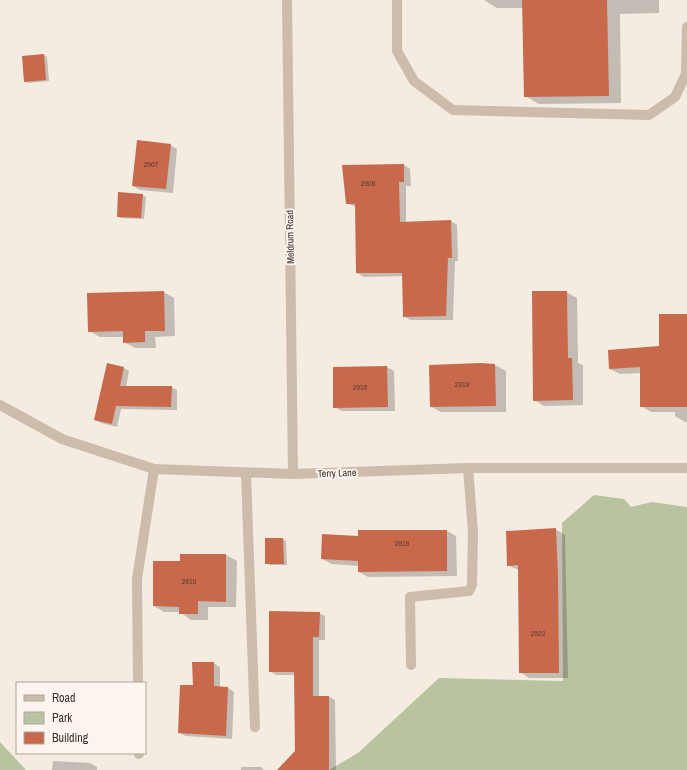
<svg xmlns="http://www.w3.org/2000/svg" width="687" height="770" viewBox="0 0 687 770" font-family="'Archivo Narrow',sans-serif">
<style>
.green{fill:#b8c4a0}
.shadow{fill:#0003}
.building{fill:#c8694b}
.lines{fill:none;stroke-linecap:round;stroke-linejoin:round}
.lane{stroke:#cdbbac;stroke-width:10}
.street{stroke:#cdbbac;stroke-width:10}
.labels{text-anchor:middle;dominant-baseline:central;stroke-width:4;stroke-linejoin:round;paint-order:stroke}
.number-label{font-size:8px;fill:#5e3e33}
.street-label{font-size:10px;fill:#3b302b;stroke:#fbf5ee}
</style>
<rect width="100%" height="100%" fill="#f4ebe1"/>
<g class="green">
<polygon points="594,495 624,499 631,507 652,502 687,507 687,770 329,770 358,753 439,678 563,681 562,523"/>
<polygon points="0,742 26,770 0,770"/>
</g>
<g class="shadow">
<polygon points="484,0 659,0 659,13 620,14 621,103 539,104 525,96 524,8 497,8"/>
<polygon points="44,55 47,57 49,81 28,83 25,81"/>
<polygon points="170,145 177,149 173,193 140,190 133,186"/>
<polygon points="404,165 410,169 411,186 406,186 406,223 451,221 457,225 458,261 455,261 453,320 410,320 404,316 403,276 364,277 357,273 356,207 347,203"/>
<polygon points="142,195 146,197 144,219 121,218 118,216"/>
<polygon points="164,292 174,298 175,336 155,337 156,348 135,348 124,342 124,337 100,337 89,331"/>
<polygon points="566,292 577,298 578,363 583,365 583,405 544,406 534,400"/>
<polygon points="687,315 687,422 685,422 675,416 675,412 651,412 641,406 641,373 620,374 610,369 660,347"/>
<polygon points="495,365 506,371 506,412 441,412 430,406 430,366"/>
<polygon points="387,367 394,371 395,411 342,411 334,407"/>
<polygon points="124,368 129,371 126,387 171,387 177,390 177,410 121,409 117,427 101,423 95,420"/>
<polygon points="555,529 565,535 568,678 529,678 520,672 519,570 507,565"/>
<polygon points="447,531 456,536 457,576 368,577 359,572 359,566 332,564 322,559 359,537"/>
<polygon points="283,539 286,541 287,565 270,565 266,563"/>
<polygon points="181,555 226,555 237,561 236,607 208,607 208,620 191,620 180,612 164,612 154,606 181,562"/>
<polygon points="319,613 325,616 325,640 319,640 319,697 329,697 335,700 336,770 293,770 296,751 295,675 276,675 270,671"/>
<polygon points="213,663 220,667 220,688 228,688 234,692 232,739 186,736 179,733 194,686"/>
<polygon points="53,761 90,763 97,767 97,770 52,770"/>
<polygon points="241,767 261,767 264,770 241,770"/>
</g>
<g class="building">
<polygon points="522,0 607,0 609,96 524,97"/>
<polygon points="44,54 46,80 24,82 22,56"/>
<polygon points="137,140 171,144 166,189 132,186"/>
<polygon points="404,164 404,182 399,182 400,222 451,220 452,258 448,258 446,316 403,317 402,273 356,273 355,204 346,204 342,165"/>
<polygon points="118,192 143,194 141,218 117,217"/>
<polygon points="164,291 165,331 145,331 145,342 123,343 123,331 88,332 87,293"/>
<polygon points="532,291 567,291 568,358 572,358 573,400 533,401"/>
<polygon points="659,314 687,314 687,407 640,407 640,367 609,369 608,350 659,346"/>
<polygon points="107,363 124,367 120,386 172,386 171,407 116,406 112,424 94,420"/>
<polygon points="481,363 495,364 496,406 430,407 429,365"/>
<polygon points="387,366 388,407 333,408 333,367"/>
<polygon points="556,528 558,576 559,673 519,673 518,565 507,566 506,531"/>
<polygon points="358,530 447,530 447,571 358,572 358,561 321,559 322,534 358,536"/>
<polygon points="265,538 283,538 284,564 265,564"/>
<polygon points="180,554 226,554 226,602 198,601 198,614 179,614 179,607 153,606 153,561 180,561"/>
<polygon points="269,611 320,612 319,637 313,637 313,696 329,696 329,770 277,770 295,751 294,672 269,672"/>
<polygon points="192,662 214,662 214,686 228,687 226,736 178,733 180,685 193,685"/>
</g>
<g class="lines">
<g class="lane">
<polyline points="397,0 397,51 414,81 453,110 649,115 675,97 686,74 687,27"/>
<polyline points="246,473 255,727"/>
<polyline points="411,665 410,597 469,591 472,585 473,532 468,468"/>
<polyline points="138,683 137,579 154,469"/>
<polyline points="139,753 139,754"/>
</g>
<g class="street">
<polyline points="287,0 293,474"/>
<polyline points="0,405 62,439 154,469 293,474 468,468 687,468"/>
</g>
</g>
<g class="labels">
<g class="number-label">
<text x="151" y="164">2907</text>
<text x="368" y="183">2906</text>
<text x="462" y="384">2919</text>
<text x="360" y="387">2915</text>
<text x="402" y="543">2916</text>
<text x="189" y="581">2910</text>
<text x="538" y="633">2922</text>
</g>
<g class="street-label">
<text transform="translate(290 237) rotate(-91)">Meldrum Road</text>
<text transform="translate(337 473) rotate(-2)">Terry Lane</text>
</g>
</g>
<rect x="16" y="682" width="130" height="72" fill="#fbf5ee" stroke="#aea6a0"/>
<rect x="24" y="695" width="20" height="6" fill="#cdbbac" stroke="#aea6a0"/>
<text x="52" y="702" font-size="12" fill="#3b302b">Road</text>
<rect x="24" y="712" width="20" height="12" fill="#b8c4a0" stroke="#aea6a0"/>
<text x="52" y="722" font-size="12" fill="#3b302b">Park</text>
<rect x="24" y="732" width="20" height="12" fill="#c8694b" stroke="#aea6a0"/>
<text x="52" y="742" font-size="12" fill="#3b302b">Building</text>
</svg>
